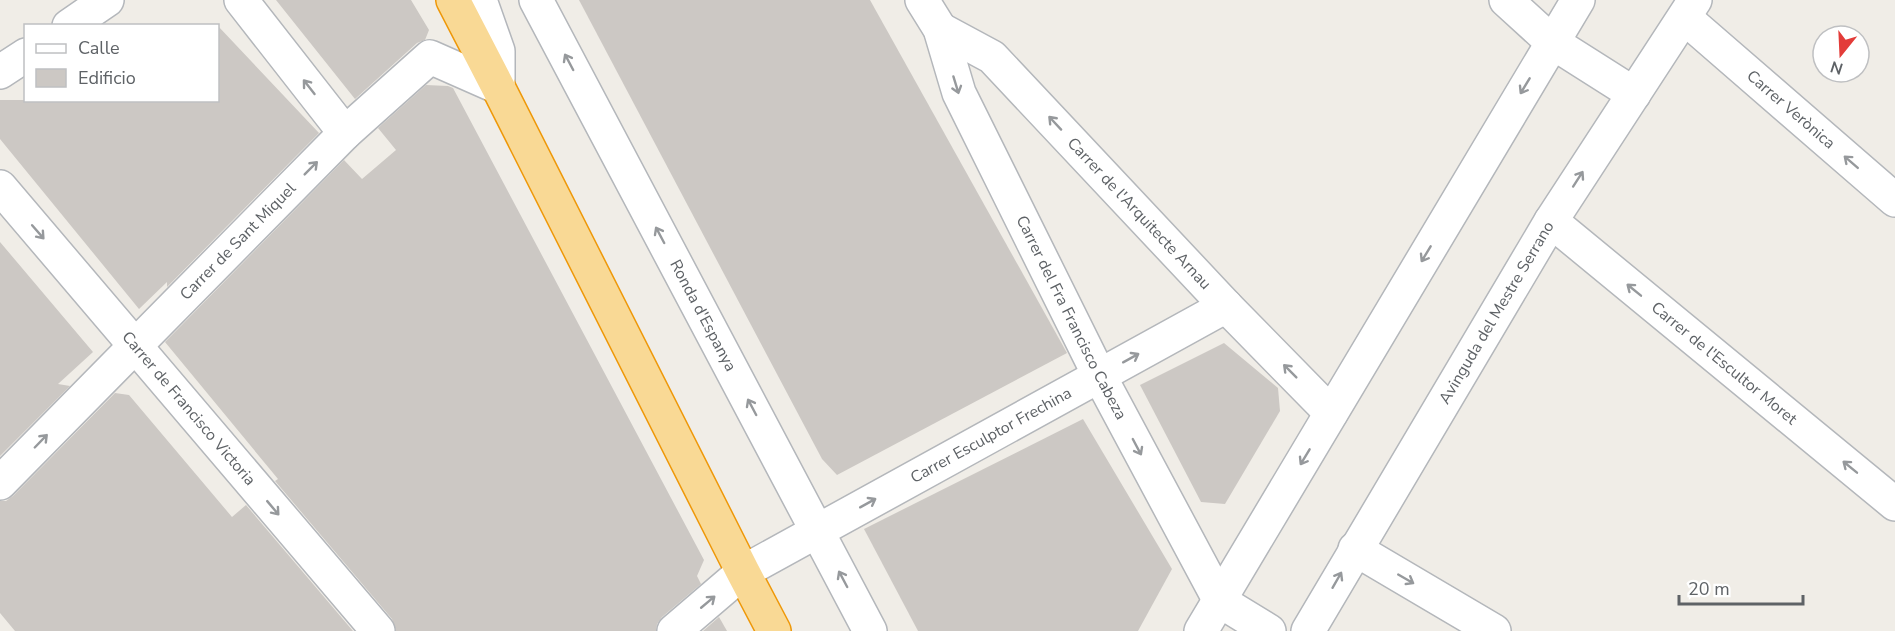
<svg xmlns="http://www.w3.org/2000/svg" width="1895" height="631" viewBox="0 0 1895 631" font-family="'Nunito Sans',sans-serif">
<style>
.building{fill:#ccc8c4}
.lines{fill:none;stroke-linecap:round;stroke-linejoin:round}
.street-casing{stroke:#b4b7bb;stroke-width:36}
.secondary-casing{stroke:#b3b6bb;stroke-width:36}
.highway-casing{stroke:#ee9809;stroke-width:36}
.street{stroke:#fff;stroke-width:33}
.secondary{stroke:#fff;stroke-width:33}
.highway{stroke:#f9d995;stroke-width:33}
.oneway{stroke:#96999c}
.labels{text-anchor:middle;dominant-baseline:central;stroke-width:4.5;stroke-linejoin:round;paint-order:stroke}
.street-label{font-size:16px;fill:#5e6266;stroke:#fff}
</style>
<rect width="100%" height="100%" fill="#f0ede7"/>
<g class="building">
<polygon points="276,0 411,0 429,30 425,40 417,43 355,99"/>
<polygon points="579,0 870,0 1067,353 837,475 822,459"/>
<polygon points="218,26 319,133 167,287 167,282 139,309 0,139 0,100 218,100"/>
<polygon points="426,85 448,86 453,88 704,560 697,576 701,584 662,617 657,624 656,631 396,631 392,619 275,481 278,479 165,342 344,160 362,179 396,150 378,128"/>
<polygon points="0,242 93,352 58,384 70,386 0,456"/>
<polygon points="1224,343 1278,388 1280,411 1225,504 1201,502 1140,385"/>
<polygon points="115,393 129,395 232,517 246,505 353,631 15,631 0,613 0,501 6,501 13,496"/>
<polygon points="1083,419 1172,569 1138,631 918,631 864,529"/>
<polygon points="719,617 727,631 703,631"/>
</g>
<g class="lines">
<defs>
<g id="street">
<polyline points="241,0 345,133"/>
<path id="s1" d="M536,0L870,631"/>
<path id="s2" d="M922,0L940,29L959,93L1099,375L1220,601L1269,631"/>
<polyline points="1506,0 1552,42 1634,94"/>
<path id="s3" d="M1685,18L1895,200"/>
<polyline points="69,26 107,0"/>
<path id="s4" d="M940,29L992,57L1226,306L1331,413"/>
<polyline points="0,72 26,55"/>
<path id="s5" d="M0,187L378,631"/>
<path id="s6" d="M1551,221L1895,504"/>
<path id="s7" d="M0,483L345,133L430,57L498,87"/>
<polyline points="1355,549 1494,631"/>
<path id="s8" d="M674,631L743,572L1226,306"/>
<polyline points="1201,631 1578,0"/>
<path id="s9" d="M1308,631L1551,221L1695,0"/>
</g>
<polyline id="secondary" points="480,0 498,51 498,87"/>
<polyline id="highway" points="453,0 498,87 743,572 774,631"/>
</defs>
<use href="#street" class="street-casing"/>
<use href="#secondary" class="secondary-casing"/>
<use href="#highway" class="highway-casing"/>
<use href="#street" class="street"/>
<use href="#secondary" class="secondary"/>
<use href="#highway" class="highway"/>
</g>
<defs><path id="oneway-shaft" d="M-6 0H5M1.5-3L5.5 0L1.5 3" fill="none" stroke-width="1.6" stroke-linecap="round" stroke-linejoin="round" transform="scale(1.5)"/></defs>
<g class="oneway">
<use href="#oneway-shaft" transform="translate(569 62) rotate(-118)"/>
<use href="#oneway-shaft" transform="translate(956 85) rotate(73)"/>
<use href="#oneway-shaft" transform="translate(1525 86) rotate(121)"/>
<use href="#oneway-shaft" transform="translate(309 87) rotate(-128)"/>
<use href="#oneway-shaft" transform="translate(1055 123) rotate(-133)"/>
<use href="#oneway-shaft" transform="translate(1851 162) rotate(-139)"/>
<use href="#oneway-shaft" transform="translate(311 168) rotate(-45)"/>
<use href="#oneway-shaft" transform="translate(1578 179) rotate(-57)"/>
<use href="#oneway-shaft" transform="translate(38 232) rotate(49)"/>
<use href="#oneway-shaft" transform="translate(660 235) rotate(-118)"/>
<use href="#oneway-shaft" transform="translate(1426 254) rotate(121)"/>
<use href="#oneway-shaft" transform="translate(1634 290) rotate(-141)"/>
<use href="#oneway-shaft" transform="translate(1131 358) rotate(-29)"/>
<use href="#oneway-shaft" transform="translate(1290 371) rotate(-135)"/>
<use href="#oneway-shaft" transform="translate(752 407) rotate(-118)"/>
<use href="#oneway-shaft" transform="translate(41 441) rotate(-46)"/>
<use href="#oneway-shaft" transform="translate(1137 447) rotate(62)"/>
<use href="#oneway-shaft" transform="translate(1305 457) rotate(121)"/>
<use href="#oneway-shaft" transform="translate(1850 467) rotate(-141)"/>
<use href="#oneway-shaft" transform="translate(868 503) rotate(-29)"/>
<use href="#oneway-shaft" transform="translate(273 508) rotate(50)"/>
<use href="#oneway-shaft" transform="translate(843 579) rotate(-118)"/>
<use href="#oneway-shaft" transform="translate(1406 579) rotate(30)"/>
<use href="#oneway-shaft" transform="translate(1337 580) rotate(-60)"/>
<use href="#oneway-shaft" transform="translate(708 602) rotate(-40)"/>
</g>
<g class="labels">
<g class="street-label">
<text stroke="none"><textPath href="#s3" startOffset="140">Carrer Verònica</textPath></text>
<text stroke="none"><textPath href="#s4" startOffset="274">Carrer de l'Arquitecte Arnau</textPath></text>
<text stroke="none"><textPath href="#s7" startOffset="339">Carrer de Sant Miquel</textPath></text>
<text stroke="none"><textPath href="#s9" startOffset="370">Avinguda del Mestre Serrano</textPath></text>
<text stroke="none"><textPath href="#s1" startOffset="357">Ronda d'Espanya</textPath></text>
<text stroke="none"><textPath href="#s2" startOffset="352">Carrer del Fra Francisco Cabeza</textPath></text>
<text stroke="none"><textPath href="#s6" startOffset="224">Carrer de l'Escultor Moret</textPath></text>
<text stroke="none"><textPath href="#s5" startOffset="291">Carrer de Francisco Victoria</textPath></text>
<text stroke="none"><textPath href="#s8" startOffset="374">Carrer Esculptor Frechina</textPath></text>
</g>
</g>
<rect x="24" y="24" width="195" height="78" fill="#ffffff" stroke="#bfc0c2" stroke-width="1.5"/>
<rect x="36" y="44" width="30" height="9" fill="#ffffff" stroke="#bfc0c2" stroke-width="1.5"/>
<text x="78" y="54" font-size="18" fill="#5e6266">Calle</text>
<rect x="36" y="69" width="30" height="18" fill="#ccc8c4" stroke="#bfc0c2" stroke-width="1.5"/>
<text x="78" y="84" font-size="18" fill="#5e6266">Edificio</text>
<g transform="translate(1841 54) rotate(198)"><circle r="28" fill="#ffffff" stroke="#bfc0c2" stroke-width="1.5"/>
<path d="M0-4.5L10 22L0 15L-10 22Z" fill="#e33c39"/>
<text y="-9" font-size="16" font-weight="bold" text-anchor="middle" fill="#5e6266">N</text>
</g>
<path d="M1679 595v9h124v-9" fill="none" stroke="#5e6266" stroke-width="3"/>
<text x="1688" y="595" font-size="18" fill="#5e6266" stroke="#ffffff" stroke-width="4.5" paint-order="stroke">20 m</text>
</svg>
